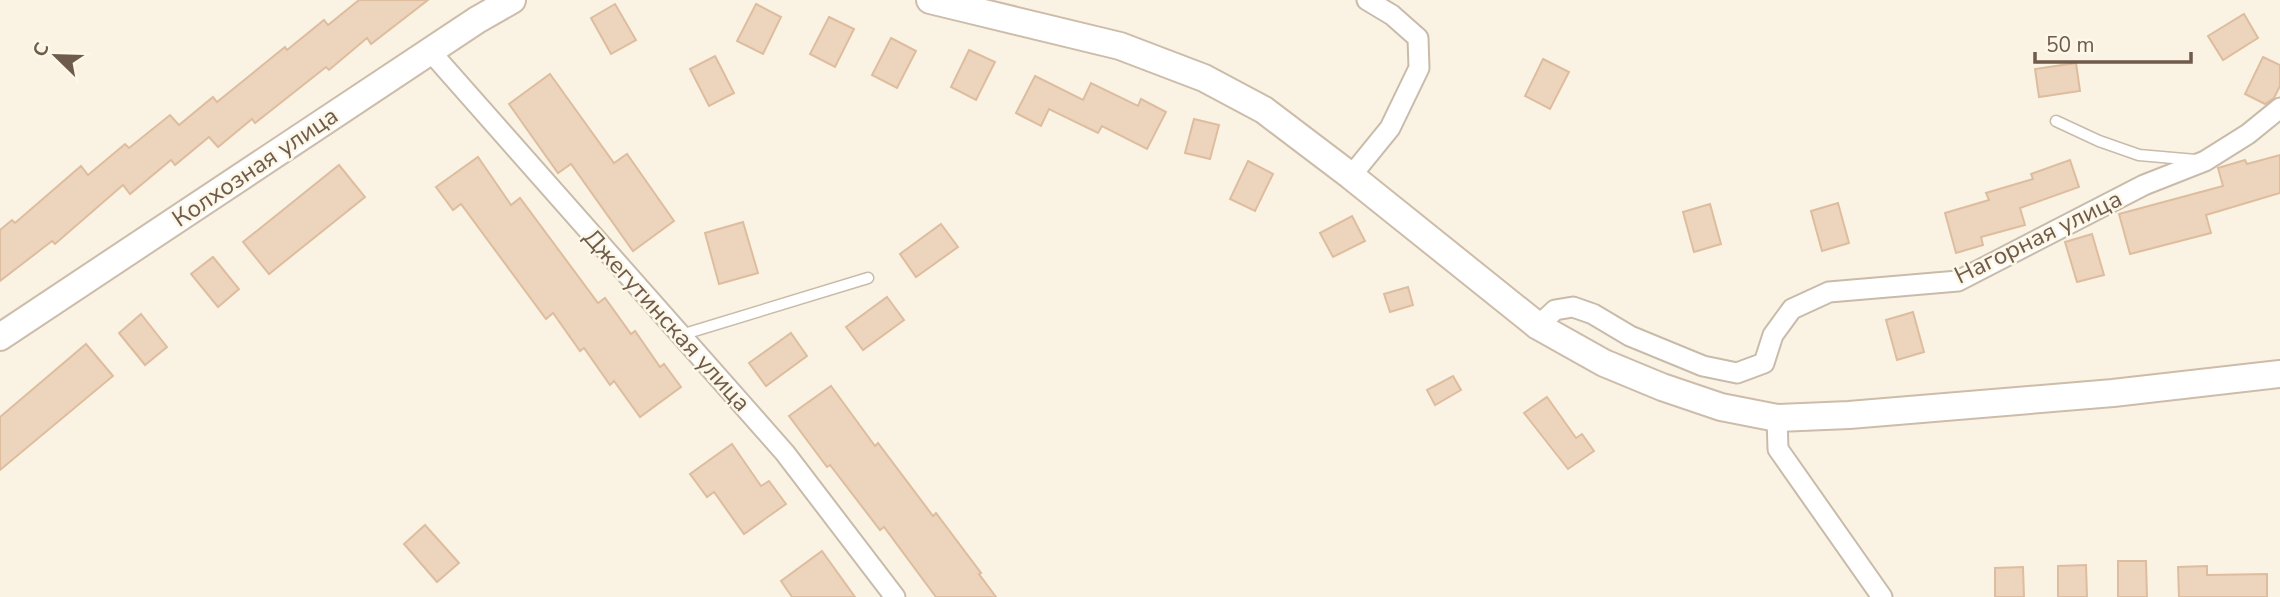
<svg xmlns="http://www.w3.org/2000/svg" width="2280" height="597" viewBox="0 0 2280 597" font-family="'Nunito Sans',sans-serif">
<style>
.building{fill:#edd4bd;stroke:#debd9e;stroke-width:2}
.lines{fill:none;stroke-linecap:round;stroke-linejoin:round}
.service-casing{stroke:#c9bbaa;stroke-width:13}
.minor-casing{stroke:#c9bbaa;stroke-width:23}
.secondary-casing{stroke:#cdbca9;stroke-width:30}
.service{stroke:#fff;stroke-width:10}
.minor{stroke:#fff;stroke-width:19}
.secondary{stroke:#fff;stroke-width:26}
.labels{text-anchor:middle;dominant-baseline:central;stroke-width:5;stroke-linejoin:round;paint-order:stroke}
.street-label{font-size:24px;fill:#6f5b4b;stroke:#fdf7e8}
</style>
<rect width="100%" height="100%" fill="#faf3e3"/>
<g class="building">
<polygon points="359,0 428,0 371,44 367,38 329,70 326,67 255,123 252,119 218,147 209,137 175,165 171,160 130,194 123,185 55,244 52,241 0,281 0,230 12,220 15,223 81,166 88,175 125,144 129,148 170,115 179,125 213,97 217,102 285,47 287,50 324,20 328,25"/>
<polygon points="615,4 636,40 611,54 591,18"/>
<polygon points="756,4 781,17 763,54 737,41"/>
<polygon points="2244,14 2258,38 2223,60 2208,36"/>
<polygon points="829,17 854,29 835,67 810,54"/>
<polygon points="891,38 916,51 897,88 872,75"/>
<polygon points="969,50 995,62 976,100 951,87"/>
<polygon points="715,56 734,93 709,106 690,69"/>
<polygon points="2263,57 2280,65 2280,86 2274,98 2265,104 2245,94"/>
<polygon points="1543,59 1569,72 1550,109 1525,96"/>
<polygon points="2076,63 2080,91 2039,97 2035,69"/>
<polygon points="550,74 614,163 627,154 674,221 633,251 571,164 558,173 509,104"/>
<polygon points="1035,76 1083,100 1091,83 1138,106 1141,99 1166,112 1147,149 1102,126 1098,133 1049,109 1041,126 1016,113"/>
<polygon points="1194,119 1219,125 1210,159 1185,153"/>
<polygon points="2280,155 2280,193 2206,215 2211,233 2130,254 2119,214 2223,186 2218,168 2245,160 2247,164"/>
<polygon points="478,157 511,205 520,198 598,303 605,298 631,334 635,331 660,367 664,364 681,387 640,417 614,381 610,385 584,348 580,351 553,313 546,319 461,204 453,210 436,187"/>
<polygon points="2070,160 2079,187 2020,208 2025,225 1981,237 1983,245 1956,253 1945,213 1989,200 1986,193 2033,179 2031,174"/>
<polygon points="1248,161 1273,174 1255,211 1230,199"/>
<polygon points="339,165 365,197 269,274 243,242"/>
<polygon points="1838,203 1849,243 1822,251 1811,211"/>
<polygon points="1710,204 1721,244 1694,252 1683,212"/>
<polygon points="1352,216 1365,241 1333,257 1320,233"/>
<polygon points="743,222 758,273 719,284 705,233"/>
<polygon points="941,224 958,247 916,277 900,254"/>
<polygon points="2092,234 2104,275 2077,282 2065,242"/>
<polygon points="213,257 239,289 218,307 191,274"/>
<polygon points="1408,287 1413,305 1390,312 1384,294"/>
<polygon points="887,297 904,320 863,350 846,327"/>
<polygon points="1913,312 1924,352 1897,360 1886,320"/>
<polygon points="141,314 167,347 145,365 119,333"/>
<polygon points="791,333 807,356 766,386 749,363"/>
<polygon points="86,344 113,376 0,470 0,417"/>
<polygon points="1453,376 1461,390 1435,405 1427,390"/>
<polygon points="831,386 875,446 878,443 933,516 936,513 981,573 979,574 996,597 936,597 884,527 880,530 830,465 827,467 789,416"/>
<polygon points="1547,397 1576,438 1582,434 1594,451 1568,469 1524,413"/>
<polygon points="732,444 761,486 769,481 786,504 744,534 714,492 707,497 690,474"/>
<polygon points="425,525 459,563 437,582 404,544"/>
<polygon points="822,551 855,597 792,597 781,581"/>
<polygon points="2118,561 2146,561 2147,597 2118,597"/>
<polygon points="2086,565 2087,597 2058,597 2058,566"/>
<polygon points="2207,566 2207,575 2267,574 2267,597 2179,597 2178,567"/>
<polygon points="2023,567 2024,597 1995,597 1995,568"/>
</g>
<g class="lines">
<defs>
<g id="service">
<polyline points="2056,121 2099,141 2139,155 2196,160"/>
<polyline points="681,335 868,278"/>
</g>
<g id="minor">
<polyline points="430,51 785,453 895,597"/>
<polyline points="1351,176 1390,128 1419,68 1418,38 1392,15 1367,0"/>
<polyline points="1538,326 1555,310 1573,307 1593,314 1630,336 1703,366 1737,373 1764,363 1773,335 1792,309 1829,292 1958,281 2144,185 2205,161 2248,134 2280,108"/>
<polyline points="1777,418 1778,449 1882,597"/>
</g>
<g id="secondary">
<polyline points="930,0 1120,46 1204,78 1264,110 1351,176 1538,326 1604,363 1662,387 1721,407 1777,418 1849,415 2113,393 2280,374"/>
<polyline points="0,337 477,20 512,0"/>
</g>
</defs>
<use href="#service" class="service-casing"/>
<use href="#minor" class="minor-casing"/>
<use href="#secondary" class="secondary-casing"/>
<use href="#service" class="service"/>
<use href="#minor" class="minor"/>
<use href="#secondary" class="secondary"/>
</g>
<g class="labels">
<g class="street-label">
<text transform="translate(255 167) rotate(-34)">Колхозная улица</text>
<text transform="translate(2038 237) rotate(-26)">Нагорная улица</text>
<text transform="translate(667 320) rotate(48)">Джегутинская улица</text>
</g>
</g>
<g transform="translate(56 56) rotate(293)" stroke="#fdf7e8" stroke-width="5" paint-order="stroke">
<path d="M0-5L12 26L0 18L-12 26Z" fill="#6f5b4b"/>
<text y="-10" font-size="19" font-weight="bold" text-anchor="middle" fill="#6f5b4b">С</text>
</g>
<path d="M2035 52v10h156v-10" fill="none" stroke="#6f5b4b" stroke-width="3.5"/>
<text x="2046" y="52" font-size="21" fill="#6f5b4b" stroke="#fdf7e8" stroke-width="5" paint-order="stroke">50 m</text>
</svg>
